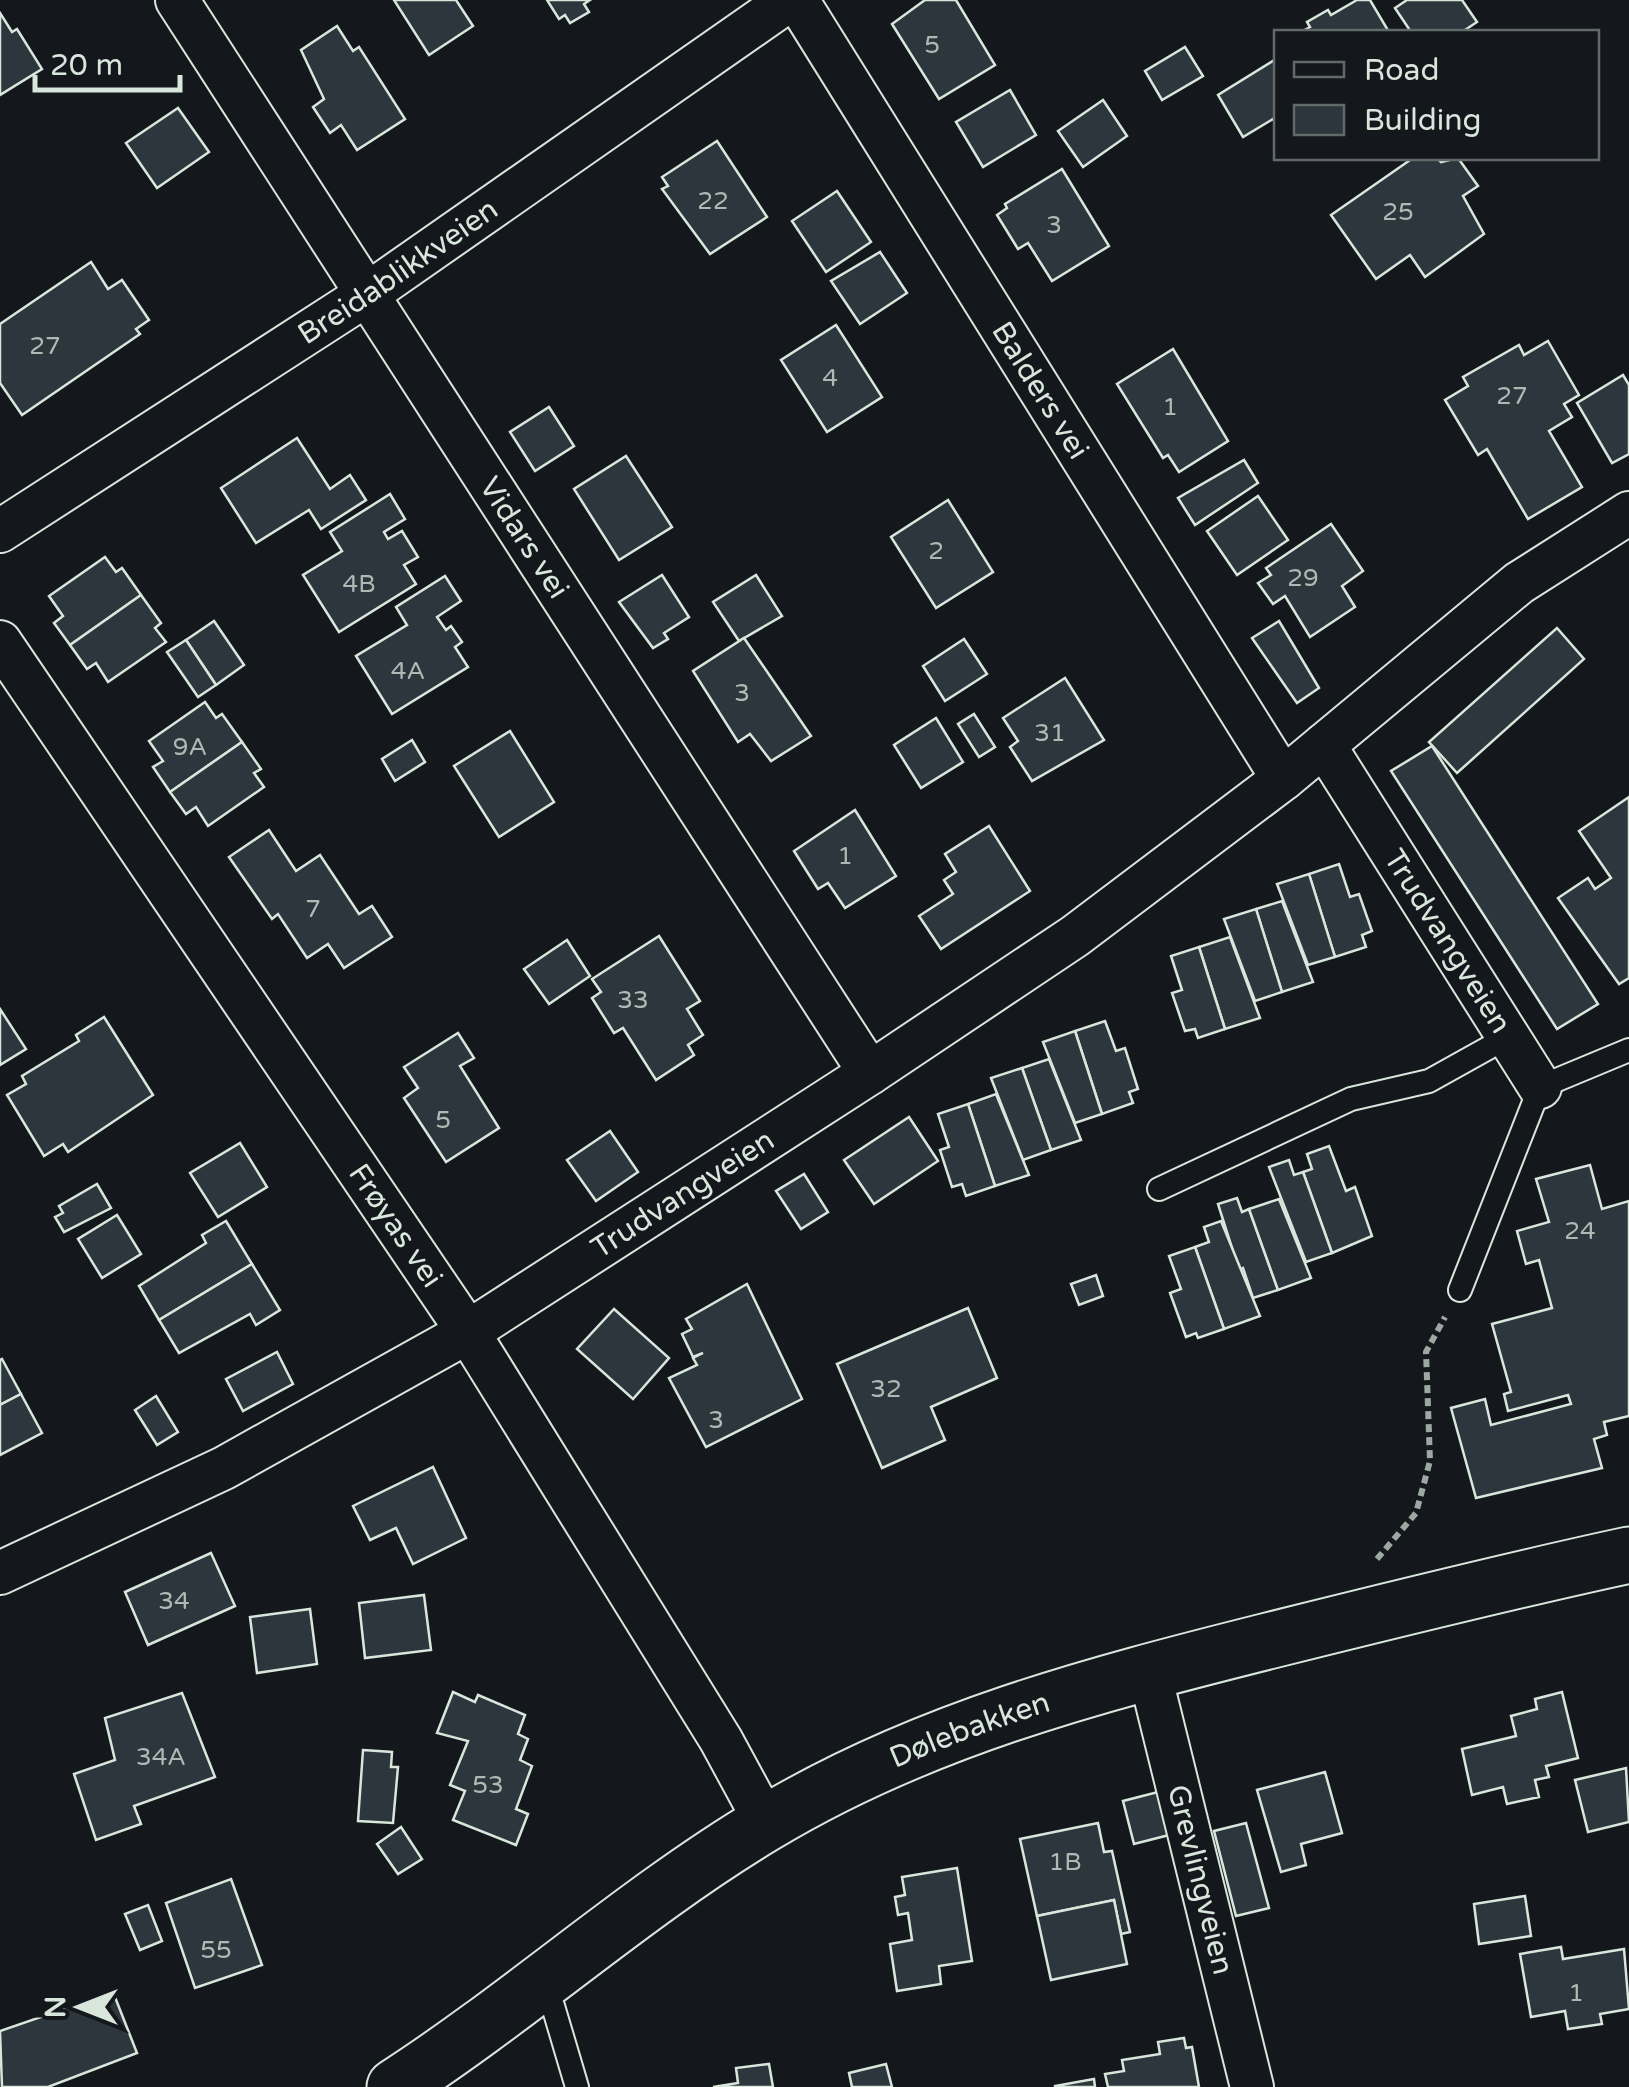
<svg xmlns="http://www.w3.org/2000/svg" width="1629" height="2087" viewBox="0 0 1629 2087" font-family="'Varela Round',sans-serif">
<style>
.building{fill:#2c363c;stroke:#d8e6dc;stroke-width:2.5}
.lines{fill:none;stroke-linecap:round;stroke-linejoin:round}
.service-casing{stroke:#d8e6dc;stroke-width:26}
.minor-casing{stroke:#d8e6dc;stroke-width:46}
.secondary-casing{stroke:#d8e6dc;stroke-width:59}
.path{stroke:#9da8a2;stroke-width:6;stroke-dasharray:8 5;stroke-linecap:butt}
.service{stroke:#14181c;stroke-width:22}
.minor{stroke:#14181c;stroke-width:42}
.secondary{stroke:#14181c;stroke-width:55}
.labels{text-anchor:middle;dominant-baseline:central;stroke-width:8;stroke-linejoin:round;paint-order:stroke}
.number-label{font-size:25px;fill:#adbab4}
.street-label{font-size:30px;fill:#d8e6dc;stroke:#14181c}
</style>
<rect width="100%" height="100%" fill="#14181c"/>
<g class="building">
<polygon points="394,0 456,0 473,26 429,55"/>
<polygon points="547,0 590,0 584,4 589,12 570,23 565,15 559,19"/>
<polygon points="925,0 956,0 995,65 939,99 892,24"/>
<polygon points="1357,0 1370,0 1389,32 1301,32 1310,27 1307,22 1328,10 1331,15"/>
<polygon points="1407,0 1462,0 1477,22 1462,32 1411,32 1395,8"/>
<polygon points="0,13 12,32 17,29 42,69 0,95"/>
<polygon points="337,26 353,51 359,47 405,119 357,150 341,125 330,133 313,107 324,99 301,50"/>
<polygon points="1185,47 1203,76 1162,100 1145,71"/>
<polygon points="1276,59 1276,124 1273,119 1243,137 1218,95"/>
<polygon points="1010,90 1036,135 983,167 956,122"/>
<polygon points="1103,100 1127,136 1083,167 1058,131"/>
<polygon points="178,108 209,152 157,188 126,143"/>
<polygon points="717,141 767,217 710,254 662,189 668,186 662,177"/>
<polygon points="1413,158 1437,158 1441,162 1458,158 1478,186 1463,196 1484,234 1425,277 1410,255 1376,279 1331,215"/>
<polygon points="1062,169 1109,246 1052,281 1028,243 1018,249 997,215 1007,208 1005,204"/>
<polygon points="837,191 871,242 826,272 792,221"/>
<polygon points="880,252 907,293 860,324 831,281"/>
<polygon points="91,262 108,289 122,280 149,320 136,329 140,334 22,415 0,383 0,324"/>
<polygon points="836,325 882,397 827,432 781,360"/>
<polygon points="1548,341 1579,395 1564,404 1572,417 1549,431 1582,487 1528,519 1487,449 1478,455 1445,400 1468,386 1463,377 1519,345 1524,355"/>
<polygon points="1173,349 1228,441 1179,472 1168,455 1163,458 1117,384"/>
<polygon points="1623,375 1629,385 1629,454 1612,463 1577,403"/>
<polygon points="549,407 574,446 535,471 510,432"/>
<polygon points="297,438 330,489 350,475 366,500 321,529 309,510 256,543 221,488"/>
<polygon points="626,456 672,527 619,560 574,489"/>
<polygon points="1244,460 1258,483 1195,525 1178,498"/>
<polygon points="390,494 405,519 384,532 388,539 402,531 418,557 404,565 416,584 339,632 303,575 342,551 330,532"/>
<polygon points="1258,496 1288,540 1237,575 1207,531"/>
<polygon points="948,500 993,572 936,608 891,537"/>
<polygon points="1331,524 1363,571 1342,586 1355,607 1310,637 1285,596 1273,604 1258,583 1271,575 1266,568"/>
<polygon points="105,557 116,572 122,568 141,595 70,645 54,623 63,616 49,596"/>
<polygon points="662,575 689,617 664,633 668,639 653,648 619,602"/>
<polygon points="756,575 782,616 739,641 713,602"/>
<polygon points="445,576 461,601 437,617 446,630 451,626 462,642 455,647 468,667 392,714 356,656 407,625 396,607"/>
<polygon points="141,595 161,623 155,628 166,642 108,682 96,663 87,669 70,645"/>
<polygon points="214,621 244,665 216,685 186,640"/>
<polygon points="1279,621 1319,688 1297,703 1252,638"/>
<polygon points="1557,628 1584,659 1457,773 1429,742"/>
<polygon points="744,638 811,736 771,761 750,734 738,742 693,671"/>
<polygon points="964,639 987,674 945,701 923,666"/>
<polygon points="186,640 216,685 198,697 167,652"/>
<polygon points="1065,678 1104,740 1032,781 1010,747 1018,741 1003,718"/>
<polygon points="205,702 216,718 222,714 242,742 170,792 153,767 163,761 149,741"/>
<polygon points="974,714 995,747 979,757 958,724"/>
<polygon points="936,718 963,762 921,788 894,745"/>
<polygon points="510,731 554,802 499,837 454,766"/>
<polygon points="412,740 425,762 395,781 382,759"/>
<polygon points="242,742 261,769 254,773 264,787 208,826 196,807 186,814 170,792"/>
<polygon points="1432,746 1598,1004 1557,1029 1391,771"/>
<polygon points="1629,797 1629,978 1619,984 1558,898 1588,878 1595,889 1611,878 1579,831"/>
<polygon points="855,810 896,876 845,908 828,883 818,889 794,851"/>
<polygon points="989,826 1030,891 941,949 919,916 953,894 944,880 956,872 945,854"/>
<polygon points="269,830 296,871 320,855 359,914 372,906 392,937 344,968 328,944 307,958 278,914 272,919 229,857"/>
<polygon points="1339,864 1350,897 1359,894 1372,931 1362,935 1366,947 1335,957 1309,874"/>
<polygon points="1309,874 1335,957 1308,965 1277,884"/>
<polygon points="1282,901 1313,982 1282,992 1256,909"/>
<polygon points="1256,909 1282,992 1255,1001 1224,919"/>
<polygon points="659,936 700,1001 687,1009 703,1035 688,1045 694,1055 656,1080 623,1028 614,1033 592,998 601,992 592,979"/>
<polygon points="1230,937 1260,1018 1225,1029 1199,947"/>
<polygon points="567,940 590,976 549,1004 524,969"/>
<polygon points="1199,947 1225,1029 1198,1038 1195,1029 1185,1031 1172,993 1182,990 1171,956"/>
<polygon points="0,1009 26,1049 0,1065"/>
<polygon points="104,1017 153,1095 68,1152 63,1144 44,1156 7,1095 26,1084 22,1076 79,1041 76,1035"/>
<polygon points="1105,1021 1116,1051 1125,1048 1138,1089 1129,1092 1133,1103 1102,1114 1075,1031"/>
<polygon points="1075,1031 1102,1114 1075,1123 1043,1042"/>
<polygon points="458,1033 474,1058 460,1066 499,1128 446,1162 404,1098 418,1088 404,1067"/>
<polygon points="1049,1059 1081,1140 1051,1150 1022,1068"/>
<polygon points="1022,1068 1051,1150 1023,1160 991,1078"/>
<polygon points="996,1094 1029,1175 995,1186 968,1104"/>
<polygon points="968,1104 995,1186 966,1196 962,1184 952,1187 940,1150 949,1147 938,1114"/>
<polygon points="909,1117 938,1161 874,1204 844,1160"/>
<polygon points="610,1131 638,1172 596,1201 567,1160"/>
<polygon points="240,1143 267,1187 218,1217 190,1173"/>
<polygon points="1329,1146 1346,1191 1355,1187 1372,1236 1332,1253 1303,1172 1312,1169 1307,1154"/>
<polygon points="1289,1160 1294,1175 1303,1172 1332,1253 1306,1262 1269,1167"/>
<polygon points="1590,1165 1602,1209 1629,1201 1629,1416 1604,1422 1607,1435 1594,1439 1602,1468 1476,1498 1451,1408 1485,1399 1491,1425 1571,1404 1568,1395 1508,1411 1504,1394 1511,1392 1492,1324 1552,1308 1539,1260 1526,1264 1517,1231 1549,1222 1536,1179"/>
<polygon points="804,1174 828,1212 801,1229 776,1191"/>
<polygon points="97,1184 111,1208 64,1232 55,1217 63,1213 59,1206"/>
<polygon points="1237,1198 1242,1212 1249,1209 1278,1290 1253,1298 1243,1268 1239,1270 1218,1204"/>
<polygon points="1279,1199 1311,1278 1278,1290 1249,1209"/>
<polygon points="117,1215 141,1254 102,1278 78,1239"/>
<polygon points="226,1221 252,1264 159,1320 139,1286 206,1243 202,1235"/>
<polygon points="1221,1221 1260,1316 1224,1329 1195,1247 1209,1242 1204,1227"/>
<polygon points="1195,1247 1224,1329 1198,1338 1196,1333 1186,1337 1170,1293 1181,1289 1169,1256"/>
<polygon points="252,1264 280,1310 256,1325 250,1314 179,1353 159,1320"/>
<polygon points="1096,1275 1103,1296 1079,1305 1071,1284"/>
<polygon points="747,1284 802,1399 706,1447 669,1378 697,1365 693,1358 703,1353 693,1357 682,1334 692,1329 686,1319"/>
<polygon points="968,1308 997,1378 931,1407 945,1440 882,1468 837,1364"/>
<polygon points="614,1309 669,1358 633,1399 577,1349"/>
<polygon points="277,1352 293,1384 243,1411 226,1379"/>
<polygon points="2,1359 21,1394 0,1405 0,1360"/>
<polygon points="21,1394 42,1433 0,1455 0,1405"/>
<polygon points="156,1396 178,1432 157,1445 135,1410"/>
<polygon points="433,1467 466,1538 413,1564 396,1528 370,1540 353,1506"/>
<polygon points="211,1553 235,1606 148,1645 125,1592"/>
<polygon points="424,1595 431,1650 365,1658 359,1603"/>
<polygon points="310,1609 317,1664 257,1673 250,1617"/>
<polygon points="453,1692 475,1702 478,1695 525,1715 518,1734 528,1739 520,1760 532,1766 516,1809 528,1814 516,1845 453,1820 465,1791 450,1785 468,1741 437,1733"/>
<polygon points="1562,1692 1578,1758 1546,1766 1549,1777 1535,1780 1539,1797 1507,1804 1503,1787 1472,1795 1462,1749 1516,1736 1511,1716 1537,1709 1535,1699"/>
<polygon points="182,1693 215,1777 134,1806 141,1824 96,1840 74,1774 115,1760 105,1718"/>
<polygon points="363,1750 392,1752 391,1767 398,1767 393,1823 358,1821"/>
<polygon points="1626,1768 1629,1822 1588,1832 1575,1780"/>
<polygon points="1325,1772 1342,1833 1301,1844 1306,1865 1281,1872 1257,1790"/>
<polygon points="1158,1792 1169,1835 1134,1844 1123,1801"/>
<polygon points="1098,1823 1104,1852 1112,1851 1130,1932 1121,1934 1114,1900 1037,1916 1020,1839"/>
<polygon points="1246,1823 1269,1908 1236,1916 1214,1831"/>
<polygon points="401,1827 422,1859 398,1874 377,1844"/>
<polygon points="957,1868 972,1961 939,1966 941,1984 897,1991 890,1944 912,1940 908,1913 898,1915 895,1897 905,1895 902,1877"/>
<polygon points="231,1879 262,1965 195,1988 166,1903"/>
<polygon points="1525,1896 1531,1936 1479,1944 1474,1904"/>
<polygon points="1114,1900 1127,1964 1051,1980 1037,1916"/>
<polygon points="148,1905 162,1941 140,1950 125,1914"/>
<polygon points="1561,1947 1563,1959 1624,1949 1629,2009 1600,2014 1602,2024 1568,2029 1565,2011 1531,2017 1520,1954"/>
<polygon points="113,1992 137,2053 48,2087 2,2087 0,2031"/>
<polygon points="1184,2038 1186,2048 1192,2047 1199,2087 1108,2087 1105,2074 1124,2071 1122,2060 1160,2054 1158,2042"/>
<polygon points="769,2064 773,2087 713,2087 738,2083 736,2068"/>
<polygon points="886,2064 892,2087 852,2087 849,2073"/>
<polygon points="1094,2079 1095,2087 1055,2087 1055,2086"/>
</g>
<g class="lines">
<defs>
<g id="service">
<polyline points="1159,1189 1351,1099 1429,1081 1508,1037"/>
<polyline points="1460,1290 1540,1087 1629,1050"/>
<polyline points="537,1986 553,2006 577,2087"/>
</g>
<g id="minor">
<path id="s1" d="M177,0L870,1073"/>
<path id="s2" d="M797,0L1283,779"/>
<path id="s3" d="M0,531L369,293L789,0"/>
<path id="s4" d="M0,642L468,1332L721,1740L766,1823"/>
<path id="s5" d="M1324,745L1540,1087"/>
<path id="s6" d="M0,1573L224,1468L468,1332L870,1073L1075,936L1283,779L1519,583L1629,513"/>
<path id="s7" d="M1149,1671L1252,2087"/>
</g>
<g id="secondary">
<path id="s8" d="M395,2087C522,2005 635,1902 765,1824C921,1730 1093,1685 1268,1641C1388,1611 1508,1581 1629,1555"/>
</g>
</defs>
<use href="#service" class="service-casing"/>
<use href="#minor" class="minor-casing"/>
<use href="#secondary" class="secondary-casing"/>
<polyline class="path" points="1377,1559 1416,1513 1430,1461 1426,1352 1445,1317"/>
<use href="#service" class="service"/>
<use href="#minor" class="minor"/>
<use href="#secondary" class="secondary"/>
</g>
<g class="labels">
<g class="number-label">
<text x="932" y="45">5</text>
<text x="713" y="201">22</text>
<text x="1398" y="212">25</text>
<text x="1054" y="225">3</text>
<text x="45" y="346">27</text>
<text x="830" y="378">4</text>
<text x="1512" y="396">27</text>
<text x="1170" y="407">1</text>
<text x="936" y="551">2</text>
<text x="1303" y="578">29</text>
<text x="359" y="584">4B</text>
<text x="408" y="671">4A</text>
<text x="742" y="693">3</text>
<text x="1050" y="733">31</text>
<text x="190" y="747">9A</text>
<text x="845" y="856">1</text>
<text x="313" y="909">7</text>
<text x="633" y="1000">33</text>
<text x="443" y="1120">5</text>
<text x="1580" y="1231">24</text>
<text x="886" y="1389">32</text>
<text x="716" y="1420">3</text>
<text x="174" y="1601">34</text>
<text x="161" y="1757">34A</text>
<text x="488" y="1785">53</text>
<text x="1065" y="1862">1B</text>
<text x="216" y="1950">55</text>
<text x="1576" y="1993">1</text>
</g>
<g class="street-label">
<text stroke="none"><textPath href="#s3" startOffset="475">Breidablikkveien</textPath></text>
<text stroke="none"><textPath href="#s2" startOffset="460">Balders vei</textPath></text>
<text stroke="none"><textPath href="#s1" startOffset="640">Vidars vei</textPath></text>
<text stroke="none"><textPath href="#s5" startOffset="232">Trudvangveien</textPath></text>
<text stroke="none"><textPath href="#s6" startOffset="782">Trudvangveien</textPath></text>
<text stroke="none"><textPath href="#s4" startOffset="705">Frøyas vei</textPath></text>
<text stroke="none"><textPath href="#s8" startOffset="680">Dølebakken</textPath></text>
<text stroke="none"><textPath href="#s7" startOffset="215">Grevlingveien</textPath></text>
</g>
</g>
<rect x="1274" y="30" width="325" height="130" fill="#14181c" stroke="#626a69" stroke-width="2.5"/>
<rect x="1294" y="62" width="50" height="15" fill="#14181c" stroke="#626a69" stroke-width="2.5"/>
<text x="1364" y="80" font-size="30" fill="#d8e6dc">Road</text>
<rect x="1294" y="105" width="50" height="30" fill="#2c363c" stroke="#626a69" stroke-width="2.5"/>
<text x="1364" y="130" font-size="30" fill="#d8e6dc">Building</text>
<g transform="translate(80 2007) rotate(270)" stroke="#14181c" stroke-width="8" paint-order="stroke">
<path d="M0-8L18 38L0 25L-18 38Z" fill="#d8e6dc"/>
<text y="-15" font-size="28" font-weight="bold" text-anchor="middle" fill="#d8e6dc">N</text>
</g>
<path d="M35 75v15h145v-15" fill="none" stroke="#d8e6dc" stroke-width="5"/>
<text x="50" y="75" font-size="30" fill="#d8e6dc" stroke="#14181c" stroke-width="8" paint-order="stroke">20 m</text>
</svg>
